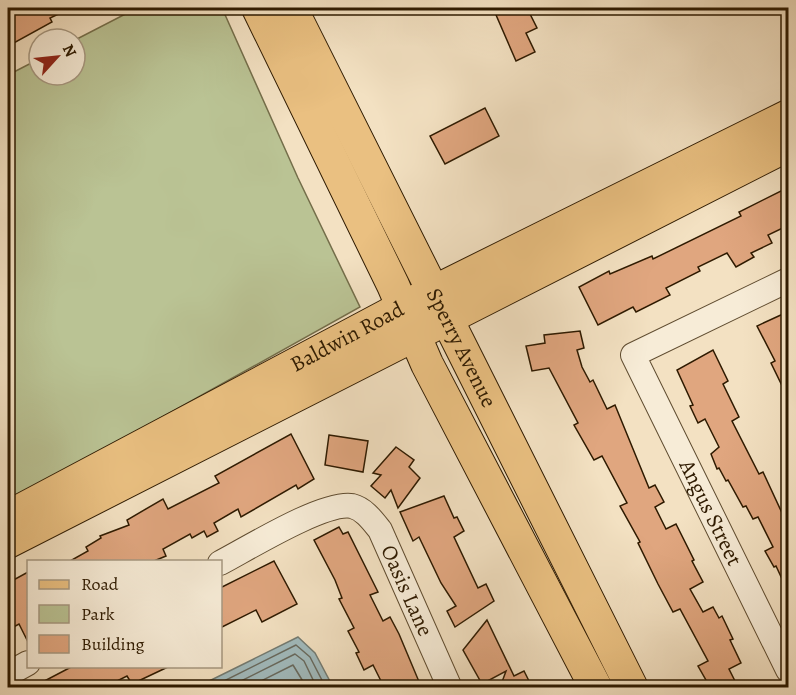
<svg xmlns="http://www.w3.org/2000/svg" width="796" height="695" viewBox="0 0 796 695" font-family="Alegreya,serif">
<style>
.green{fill:#bac394;stroke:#746e4a;stroke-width:1.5}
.water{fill:#a1bbbe;stroke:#737b72;stroke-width:1.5}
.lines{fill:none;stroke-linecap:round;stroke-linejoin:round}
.shore{stroke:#686a5f;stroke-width:1.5}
.building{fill:#e0a67f;stroke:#2e1a00;stroke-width:1.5}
.minor-casing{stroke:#5f4c30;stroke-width:26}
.major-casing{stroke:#2e1a00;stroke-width:34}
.minor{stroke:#f7ecd7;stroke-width:24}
.major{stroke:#eac081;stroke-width:32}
.labels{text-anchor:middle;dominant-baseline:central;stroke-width:5;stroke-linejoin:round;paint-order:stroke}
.street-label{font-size:22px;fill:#2e1a00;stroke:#f7ecd7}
</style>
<rect width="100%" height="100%" fill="#f3e1c2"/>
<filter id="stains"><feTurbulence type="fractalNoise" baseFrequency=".00333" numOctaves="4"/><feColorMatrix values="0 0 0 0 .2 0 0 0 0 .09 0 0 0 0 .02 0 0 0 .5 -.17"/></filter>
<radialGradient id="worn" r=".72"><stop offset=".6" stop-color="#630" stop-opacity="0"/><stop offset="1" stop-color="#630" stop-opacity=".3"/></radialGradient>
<polygon class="green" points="137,8 222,8 298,178 360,307 8,503 8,75 39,59 39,75 75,75 75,40"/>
<polygon class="water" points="298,637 315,653 333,687 197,687"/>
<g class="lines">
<g class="shore">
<polyline points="210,688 296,645 310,657 326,688"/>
<polyline points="227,688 295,654 304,661 317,688"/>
<polyline points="247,688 293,665 307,688"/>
</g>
</g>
<g class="building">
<polygon points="26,8 71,8 50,18 52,22 12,44 8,36 8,17"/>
<polygon points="493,8 527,8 537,28 526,33 535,52 516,61"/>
<polygon points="485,108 499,136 445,164 430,136"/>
<polygon points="789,187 789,225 768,235 772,243 751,253 754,257 736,267 727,253 698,267 700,271 666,288 670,295 636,312 633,307 598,325 579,287 609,271 610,274 652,256 653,259 741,216 739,212"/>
<polygon points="783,314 789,324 789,400 771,363 775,361 757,326"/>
<polygon points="580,331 584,348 577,350 582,367 590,382 593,380 607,409 615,405 649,488 655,485 664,502 655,507 666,529 676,524 694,560 692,561 703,582 690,589 703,612 713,607 719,618 722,616 733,639 730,640 741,663 729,669 738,687 710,687 698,666 708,661 680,609 673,612 658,584 638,543 640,542 620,506 627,503 602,456 594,460 574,425 578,423 549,368 532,371 526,346 545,343 544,335"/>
<polygon points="713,350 728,381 723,384 739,417 732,421 759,474 763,472 789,528 789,594 776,566 774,567 765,551 773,547 758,517 753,519 746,506 743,507 728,480 726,481 719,468 717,469 711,454 719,447 705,419 698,423 690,406 693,405 677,370"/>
<polygon points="291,434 314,479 298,489 296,485 241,517 238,509 214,523 218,531 207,537 204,531 192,538 190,534 163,549 166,556 154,561 70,561 88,551 86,547 101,538 100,536 129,525 127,520 163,499 168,509 219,483 215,476"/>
<polygon points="329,435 368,441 363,472 325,465"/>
<polygon points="396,447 414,460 409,467 420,478 398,508 391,490 385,498 371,486 381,475 373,473"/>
<polygon points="444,496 454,518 457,517 464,531 454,537 478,588 486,584 494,601 455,627 447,611 456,606 441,583 419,537 413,541 400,512"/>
<polygon points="339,527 343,534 348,532 378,592 370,595 383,621 390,617 399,634 420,684 412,687 384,687 373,665 364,670 356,653 359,652 348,631 354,628 339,599 342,598 335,580 314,540"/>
<polygon points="274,561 297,604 262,622 256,610 220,628 220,588"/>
<polygon points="28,572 28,642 19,624 8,630 8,583"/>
<polygon points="487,620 514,676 524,671 532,687 491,687 502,682 506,671 482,684 463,650"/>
<polygon points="73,666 170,666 132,684 127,676 105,687 33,687"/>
</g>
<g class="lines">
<defs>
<g id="minor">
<path id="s1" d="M788,280L633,355L788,670"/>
<path id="s2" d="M220,563C247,549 324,501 352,506C364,509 372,520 380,530L450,688"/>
<polyline points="8,674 28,663"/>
</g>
<g id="major">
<polyline points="258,8 393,285 427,364 596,688"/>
<path id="s3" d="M291,8L632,688"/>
<path id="s4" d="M8,517L403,307L788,116"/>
<polyline points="8,542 788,145"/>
</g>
</defs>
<use href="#minor" class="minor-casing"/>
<use href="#major" class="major-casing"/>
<use href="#minor" class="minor"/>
<use href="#major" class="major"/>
</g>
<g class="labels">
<g class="street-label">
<text stroke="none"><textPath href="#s4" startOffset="384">Baldwin Road</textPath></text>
<text stroke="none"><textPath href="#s3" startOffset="380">Sperry Avenue</textPath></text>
<text stroke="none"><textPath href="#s1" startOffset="348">Angus Street</textPath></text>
<text stroke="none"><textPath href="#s2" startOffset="249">Oasis Lane</textPath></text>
</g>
</g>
<rect width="796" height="695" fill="none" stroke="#f3e1c2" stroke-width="30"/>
<rect x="9" y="9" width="778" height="677" fill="none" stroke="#2e1a00" stroke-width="3"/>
<rect x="15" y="15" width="766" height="665" fill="none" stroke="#2e1a00" stroke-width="1.5"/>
<rect x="27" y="560" width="195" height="108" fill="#f7ecd7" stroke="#a79881" stroke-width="1.5"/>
<rect x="39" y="580" width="30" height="9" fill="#eac081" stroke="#a79881" stroke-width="1.5"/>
<text x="81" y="590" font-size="18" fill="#2e1a00">Road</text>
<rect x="39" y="605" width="30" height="18" fill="#bac394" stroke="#a79881" stroke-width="1.5"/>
<text x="81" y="620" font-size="18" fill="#2e1a00">Park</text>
<rect x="39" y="635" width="30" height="18" fill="#e0a67f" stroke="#a79881" stroke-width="1.5"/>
<text x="81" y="650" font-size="18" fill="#2e1a00">Building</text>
<g transform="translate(57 57) rotate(63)"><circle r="28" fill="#f7ecd7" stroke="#a79881" stroke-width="1.5"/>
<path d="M0-4.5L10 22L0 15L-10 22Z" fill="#8f2418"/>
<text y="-9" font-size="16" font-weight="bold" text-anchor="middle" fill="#2e1a00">N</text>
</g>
<rect width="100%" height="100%" filter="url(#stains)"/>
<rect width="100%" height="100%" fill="url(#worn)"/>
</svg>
